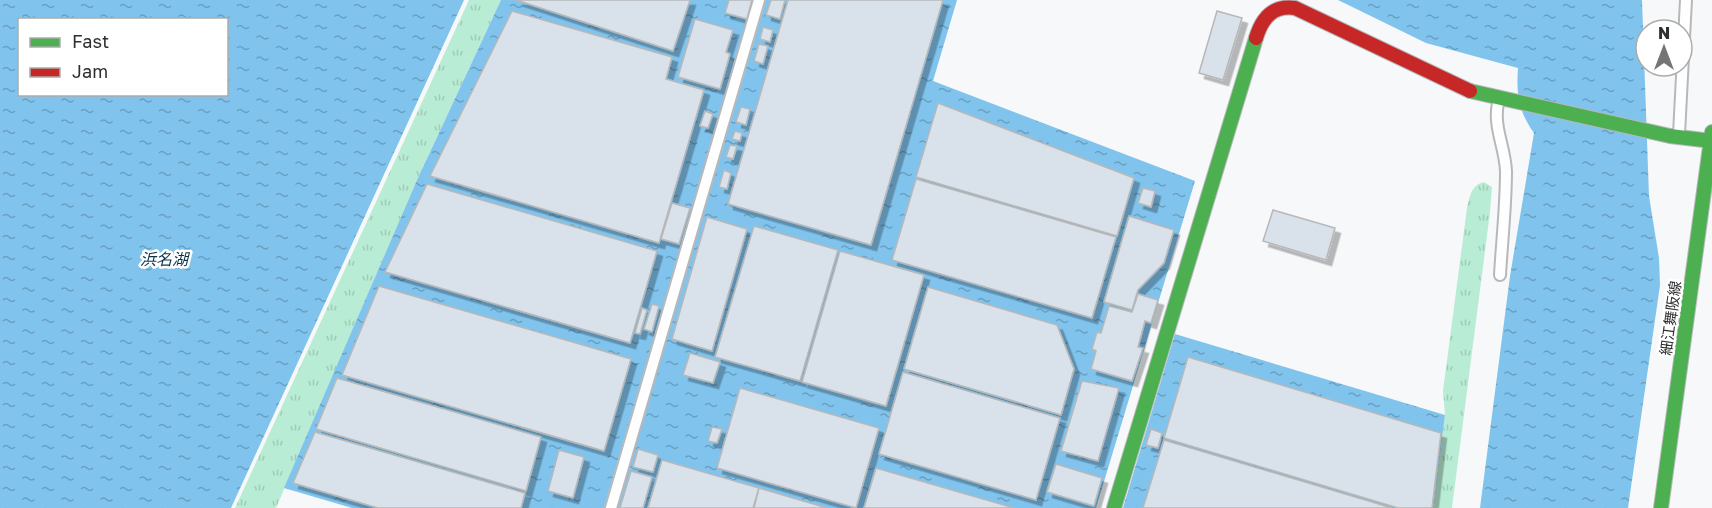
<svg xmlns="http://www.w3.org/2000/svg" width="1712" height="508" viewBox="0 0 1712 508" font-family="'Golos Text','Noto Sans JP',sans-serif">
<style>
.grass{fill:url(#grass-tufts)}
.water{fill:url(#water-ripples);fill-rule:evenodd}
.building{fill:#d9e1ea;stroke:#b7b8b9;stroke-width:1.5;filter:url(#shadow)}
.lines{fill:none;stroke-linecap:round;stroke-linejoin:round}
.lane-casing{stroke:#b7b8ba;stroke-width:14}
.fast-casing{stroke:#b7b8ba;stroke-width:16}
.jam-casing{stroke:#b7b8ba;stroke-width:16}
.lane{stroke:#fefefe;stroke-width:10}
.fast{stroke:#4caf50;stroke-width:14}
.jam{stroke:#c62828;stroke-width:14}
.labels{text-anchor:middle;dominant-baseline:central;stroke-width:5;stroke-linejoin:round;paint-order:stroke}
.street-label{font-size:15px;fill:#2e2f30;stroke:#fff}
.water-label{font-size:16px;font-style:italic;fill:#0a334b;stroke:#fff}
</style>
<defs>
<pattern id="grass-tufts" width="24" height="20" patternUnits="userSpaceOnUse" patternTransform="scale(1.5)"><rect width="24" height="20" fill="#b9ecd5"/><path d="M3 7l-1-3M5 7V3M7 7l1-3M15 17l-1-3M17 17v-4M19 17l1-3" fill="none" stroke="#9fcbb7"/></pattern>
<pattern id="water-ripples" width="26" height="14" patternUnits="userSpaceOnUse" patternTransform="scale(1.5)"><rect width="26" height="14" fill="#80c3ed"/><path d="M2 4q2-2 4 0t4 0M15 11q2-2 4 0t4 0" fill="none" stroke="#699fc0"/></pattern>
<filter id="shadow"><feDropShadow dx="5.5" dy="5.5" stdDeviation="0" flood-color="#0004"/></filter>
</defs>
<rect width="100%" height="100%" fill="#f7f8fa"/>
<g class="grass">
<polygon points="469,0 501,0 417,180 276,508 235,508"/>
<path d="M1484,182L1492,187L1490,212L1452,508H1433L1445,415L1443,391L1467,208C1470,196 1471,185 1484,182Z"/>
</g>
<g class="water">
<path d="M0,0H464L231,508H0ZM20,20H226V94H20Z"/>
<polygon points="501,0 753,0 604,508 352,508 284,488 417,180"/>
<polygon points="766,0 957,0 933,81 1195,181 1096,508 617,508"/>
<path d="M1338,0H1642L1649,196L1659,258L1660,285L1628,508H1480L1510,276L1534,133C1519,112 1516,94 1518,68L1426,43Z"/>
<polygon points="1175,334 1445,415 1433,508 1123,508"/>
</g>
<g class="building">
<polygon points="516,0 690,0 673,51"/>
<polygon points="729,0 752,0 747,19 725,13"/>
<polygon points="771,0 785,0 780,19 766,15"/>
<polygon points="788,0 943,0 871,245 728,204"/>
<polygon points="512,11 672,57 666,79 704,90 659,243 430,176"/>
<polygon points="1217,11 1242,18 1223,80 1199,73"/>
<polygon points="695,19 733,30 726,52 730,54 720,89 678,77"/>
<polygon points="763,27 773,30 770,42 760,39"/>
<polygon points="759,44 768,46 763,64 754,61"/>
<polygon points="938,103 1134,178 1117,236 916,177"/>
<polygon points="741,107 750,109 746,125 736,122"/>
<polygon points="705,111 713,114 708,128 700,126"/>
<polygon points="735,131 742,133 740,141 732,139"/>
<polygon points="730,145 737,146 733,159 726,157"/>
<polygon points="724,170 731,173 727,189 719,187"/>
<polygon points="916,179 1116,237 1092,318 892,260"/>
<polygon points="427,184 657,251 630,343 385,272"/>
<polygon points="1143,188 1155,191 1151,207 1138,203"/>
<polygon points="672,203 690,208 679,244 661,239"/>
<polygon points="1273,210 1335,228 1326,260 1263,241"/>
<polygon points="1129,216 1174,230 1164,263 1138,290 1132,310 1104,302"/>
<polygon points="707,217 747,229 712,351 672,339"/>
<polygon points="754,226 838,250 800,381 715,357"/>
<polygon points="840,251 924,275 886,406 802,382"/>
<polygon points="379,286 631,359 604,451 342,375"/>
<polygon points="928,287 1057,325 1074,369 1061,415 904,369"/>
<polygon points="1138,294 1158,300 1151,323 1145,321 1138,347 1143,348 1132,381 1091,369 1096,351 1092,349 1097,332 1101,333 1109,306 1132,312"/>
<polygon points="652,304 659,306 652,332 644,329"/>
<polygon points="642,308 647,310 640,334 635,333"/>
<polygon points="690,353 720,362 713,383 683,375"/>
<polygon points="1188,357 1441,433 1432,508 1398,508 1164,438"/>
<polygon points="903,372 1060,418 1036,500 879,454"/>
<polygon points="337,378 541,437 526,491 316,429"/>
<polygon points="1082,381 1119,388 1098,461 1061,451"/>
<polygon points="740,388 879,428 856,508 717,468"/>
<polygon points="712,427 722,429 717,443 708,441"/>
<polygon points="1151,429 1162,433 1158,448 1146,445"/>
<polygon points="315,432 525,493 521,508 378,508 293,483"/>
<polygon points="1164,440 1392,508 1143,508"/>
<polygon points="638,449 658,455 653,472 633,467"/>
<polygon points="559,450 584,457 573,498 548,491"/>
<polygon points="662,460 759,488 753,508 648,508"/>
<polygon points="1056,464 1102,478 1094,506 1047,492"/>
<polygon points="876,468 1014,508 864,508"/>
<polygon points="631,471 652,477 643,508 620,508"/>
<polygon points="759,488 827,508 754,508"/>
</g>
<g class="lines">
<defs>
<g id="lane">
<path d="M1498,103C1493,127 1505,147 1506,171C1506,206 1502,240 1500,275"/>
<polyline points="1679,134 1686,0"/>
<polyline points="611,508 759,0"/>
</g>
<g id="fast">
<polyline points="1470,91 1670,136 1712,141"/>
<polyline points="1114,508 1256,38"/>
<polyline points="1661,508 1712,132"/>
</g>
<path id="jam" d="M1256,38C1262,18 1273,5 1295,8L1470,91"/>
</defs>
<use href="#lane" class="lane-casing"/>
<use href="#fast" class="fast-casing"/>
<use href="#jam" class="jam-casing"/>
<use href="#lane" class="lane"/>
<use href="#fast" class="fast"/>
<use href="#jam" class="jam"/>
</g>
<g class="labels">
<g class="street-label">
<text transform="translate(1670 318) rotate(-82)">細江舞阪線</text>
</g>
<g class="water-label">
<text x="164" y="259">浜名湖</text>
</g>
</g>
<rect x="18" y="18" width="210" height="78" fill="#ffffff" stroke="#abacac" stroke-width="1.5"/>
<rect x="30" y="38" width="30" height="9" fill="#4caf50" stroke="#abacac" stroke-width="1.5"/>
<text x="72" y="48" font-size="18" fill="#2e2f30">Fast</text>
<rect x="30" y="68" width="30" height="9" fill="#c62828" stroke="#abacac" stroke-width="1.5"/>
<text x="72" y="78" font-size="18" fill="#2e2f30">Jam</text>
<g transform="translate(1664 48)"><circle r="28" fill="#ffffff" stroke="#abacac" stroke-width="1.5"/>
<path d="M0-4.5L10 22L0 15L-10 22Z" fill="#747577"/>
<text y="-9" font-size="16" font-weight="bold" text-anchor="middle" fill="#2e2f30">N</text>
</g>
</svg>
